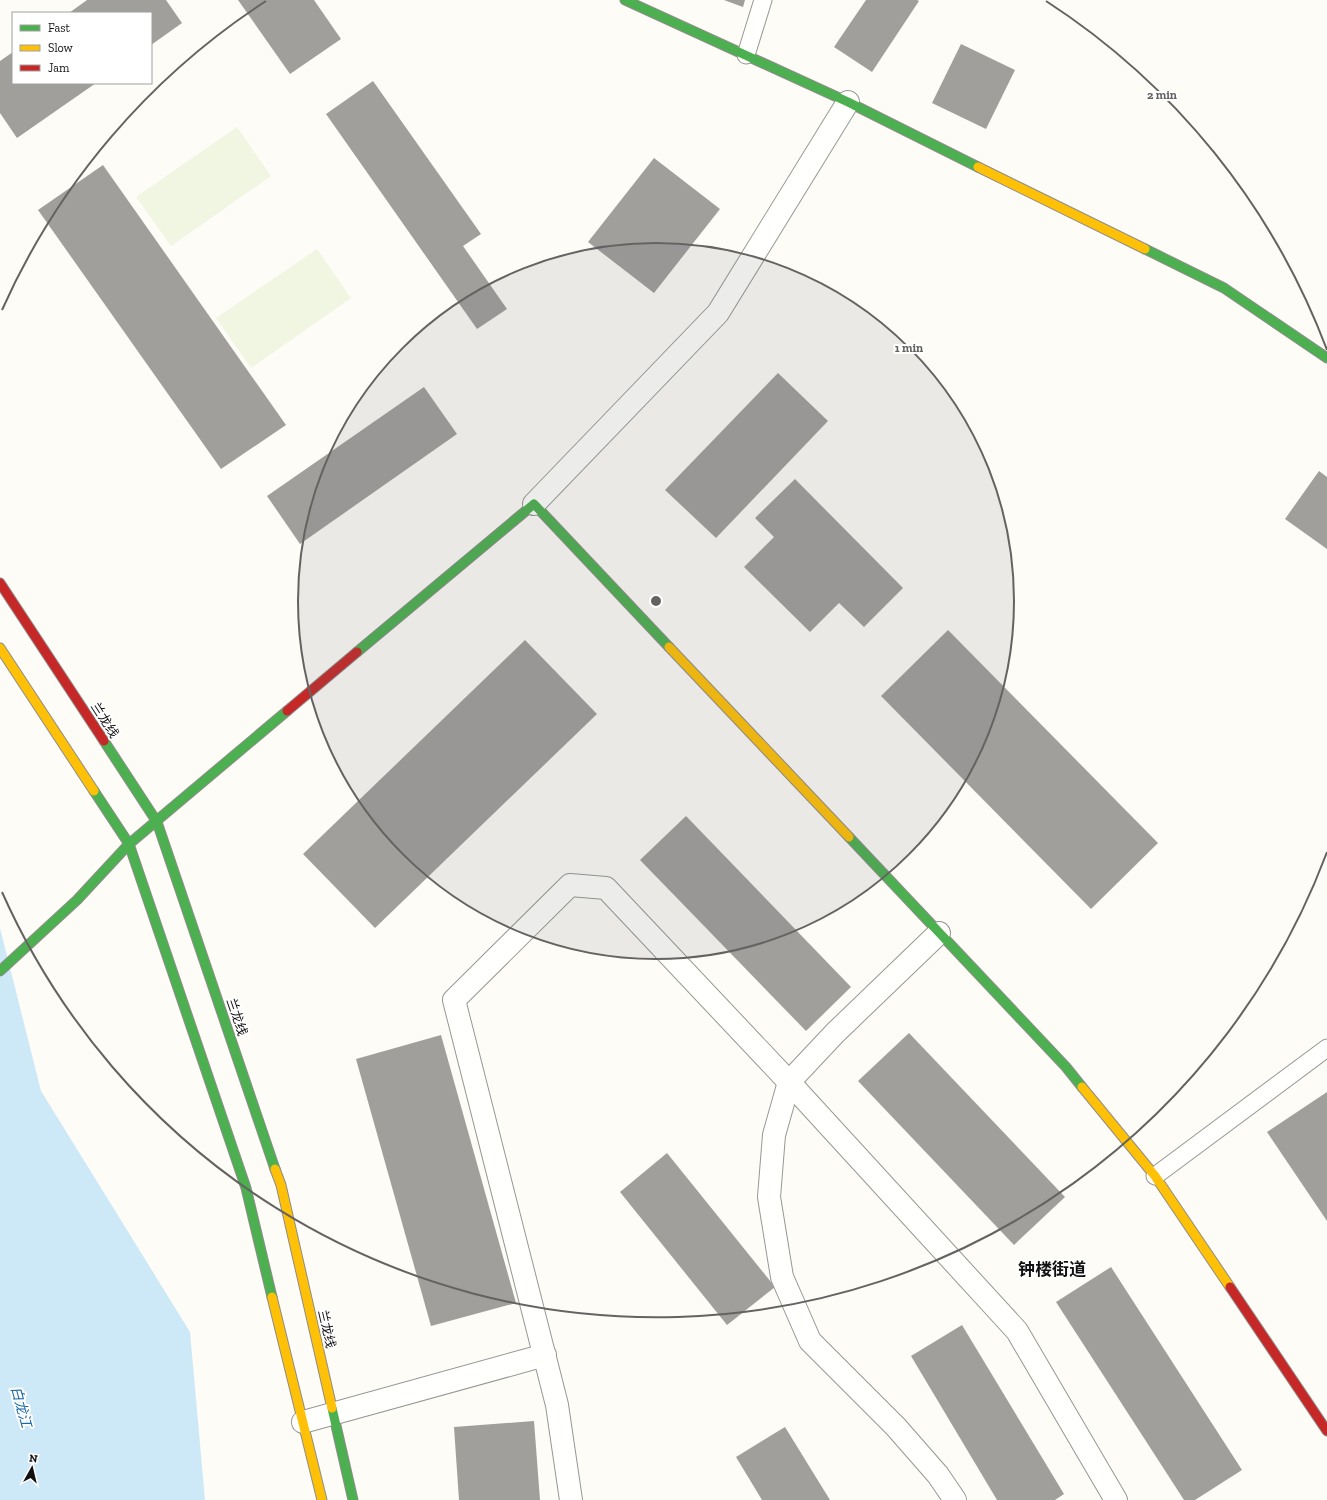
<svg xmlns="http://www.w3.org/2000/svg" width="1327" height="1500" viewBox="0 0 1327 1500" font-family="'Zilla Slab','Noto Sans SC',serif">
<style>
.pitch{fill:#f0f6e1}
.water{fill:#cde8f7}
.building{fill:#a19f9c}
.lines{fill:none;stroke-linecap:round;stroke-linejoin:round}
.lane-casing{stroke:#979795;stroke-width:19}
.street-casing{stroke:#979795;stroke-width:24}
.fast-casing{stroke:#8e8d8b;stroke-width:11}
.slow-casing{stroke:#8e8d8b;stroke-width:11}
.jam-casing{stroke:#8e8d8b;stroke-width:11}
.lane{stroke:#fffffe;stroke-width:17}
.street{stroke:#fffffe;stroke-width:22}
.fast{stroke:#4caf50;stroke-width:9}
.slow{stroke:#ffc107;stroke-width:9}
.jam{stroke:#c62828;stroke-width:9}
.ring{fill:none;stroke:#646362;stroke-width:2}
.labels{text-anchor:middle;dominant-baseline:central;stroke-width:4;stroke-linejoin:round;paint-order:stroke}
.street-label{font-size:13px;fill:#111;stroke:#fff}
.water-label{font-size:14px;font-style:italic;fill:#1768a6;stroke:#fff}
.district-label{font-size:17px;font-weight:bold;fill:#111;stroke:#fff}
.centre{fill:#646362;stroke:#fff;stroke-width:2}
.ring-label{font-size:12px;text-anchor:middle;font-weight:bold;fill:#646362;stroke:#fff;stroke-width:4;stroke-linejoin:round;paint-order:stroke}
</style>
<rect width="100%" height="100%" fill="#fdfcf7"/>
<g class="pitch">
<polygon points="237,127 271,176 171,246 136,197"/>
<polygon points="317,249 351,298 251,368 216,318"/>
</g>
<polygon class="water" points="0,928 41,1091 190,1332 205,1500 0,1500"/>
<g class="building">
<polygon points="87,0 166,0 182,23 151,45 151,13 69,13"/>
<polygon points="238,0 314,0 341,39 290,74"/>
<polygon points="724,0 745,0 743,7"/>
<polygon points="866,0 917,0 919,1 872,72 834,47"/>
<polygon points="961,44 1015,70 986,129 932,103"/>
<polygon points="13,52 13,83 96,83 17,138 0,113 0,61"/>
<polygon points="373,81 481,234 463,246 507,309 477,329 326,114"/>
<polygon points="654,158 720,209 654,293 588,242"/>
<polygon points="103,165 286,425 221,469 38,210"/>
<polygon points="778,373 828,421 716,538 665,490"/>
<polygon points="424,387 457,434 300,544 267,496"/>
<polygon points="1319,471 1327,477 1327,549 1285,519"/>
<polygon points="795,479 903,588 864,627 839,603 810,632 744,567 774,537 755,518"/>
<polygon points="948,630 1158,843 1091,909 881,696"/>
<polygon points="525,640 597,714 375,928 303,854"/>
<polygon points="686,816 851,987 806,1031 640,860"/>
<polygon points="909,1033 1065,1197 1014,1245 858,1081"/>
<polygon points="441,1035 516,1303 431,1326 356,1059"/>
<polygon points="1327,1092 1327,1221 1267,1132"/>
<polygon points="667,1153 775,1287 727,1325 620,1192"/>
<polygon points="1111,1267 1242,1470 1195,1500 1184,1500 1056,1302"/>
<polygon points="962,1325 1064,1494 1055,1500 997,1500 911,1356"/>
<polygon points="534,1421 540,1500 459,1500 454,1427"/>
<polygon points="785,1427 830,1500 762,1500 736,1457"/>
</g>
<g class="lines">
<defs>
<g id="lane">
<polyline points="746,55 763,0"/>
<polyline points="1155,1176 1327,1048"/>
</g>
<g id="street">
<polyline points="534,504 718,313 848,102"/>
<polyline points="939,933 835,1033 789,1082 774,1135 769,1197 782,1277 810,1341 896,1427 938,1475 955,1500"/>
<polyline points="303,1422 545,1355"/>
<polyline points="571,1500 557,1405 454,1000 570,885 606,888 789,1082 1017,1331 1116,1500"/>
</g>
<g id="fast">
<polyline points="625,0 848,102 978,167"/>
<polyline points="1145,249 1224,288 1327,358"/>
<polyline points="357,652 534,504 669,647"/>
<polyline points="104,741 157,822 275,1169"/>
<polyline points="94,791 129,844 246,1188 272,1297"/>
<polyline points="849,837 1066,1067 1082,1087"/>
<polyline points="0,971 77,900 129,844 287,711"/>
<polyline points="332,1408 353,1500"/>
</g>
<g id="slow">
<polyline points="978,167 1145,249"/>
<polyline points="669,647 849,837"/>
<polyline points="0,648 94,791"/>
<polyline points="1082,1087 1155,1176 1230,1287"/>
<polyline points="275,1169 281,1185 332,1408"/>
<polyline points="272,1297 322,1500"/>
</g>
<g id="jam">
<polyline points="0,583 104,741"/>
<polyline points="287,711 357,652"/>
<polyline points="1230,1287 1327,1431"/>
</g>
</defs>
<use href="#lane" class="lane-casing"/>
<use href="#street" class="street-casing"/>
<use href="#fast" class="fast-casing"/>
<use href="#slow" class="slow-casing"/>
<use href="#jam" class="jam-casing"/>
<use href="#lane" class="lane"/>
<use href="#street" class="street"/>
<use href="#fast" class="fast"/>
<use href="#slow" class="slow"/>
<use href="#jam" class="jam"/>
</g>
<circle cx="656" cy="601" r="358" fill="#646362" fill-opacity=".12"/>
<g class="ring">
<circle cx="656" cy="601" r="358"/>
<path d="M1327 852A716 716 0 0 1 2 892M2 310A716 716 0 0 1 266 1M1046 1A716 716 0 0 1 1327 350"/>
</g>
<g class="labels">
<g class="street-label">
<text transform="translate(105 720) rotate(57)">兰龙线</text>
<text transform="translate(237 1017) rotate(71)">兰龙线</text>
<text transform="translate(327 1329) rotate(77)">兰龙线</text>
</g>
<g class="water-label">
<text transform="translate(21 1407) rotate(74)">白龙江</text>
</g>
<g class="district-label">
<text x="1052" y="1269">钟楼街道</text>
</g>
</g>
<circle cx="656" cy="601" r="6" class="centre"/>
<g class="ring-label">
<text x="1162" y="99">2 min</text>
<text x="909" y="352">1 min</text>
</g>
<rect x="12" y="12" width="140" height="72" fill="#ffffff" stroke="#a0a0a0"/>
<rect x="20" y="25" width="20" height="6" fill="#4caf50" stroke="#a0a0a0"/>
<text x="48" y="32" font-size="12" fill="#111111">Fast</text>
<rect x="20" y="45" width="20" height="6" fill="#ffc107" stroke="#a0a0a0"/>
<text x="48" y="52" font-size="12" fill="#111111">Slow</text>
<rect x="20" y="65" width="20" height="6" fill="#c62828" stroke="#a0a0a0"/>
<text x="48" y="72" font-size="12" fill="#111111">Jam</text>
<g transform="translate(32 1468) rotate(8)" stroke="#ffffff" stroke-width="3" paint-order="stroke">
<path d="M0-3L7 15L0 10L-7 15Z" fill="#111111"/>
<text y="-6" font-size="11" font-weight="bold" text-anchor="middle" fill="#111111">N</text>
</g>
</svg>
